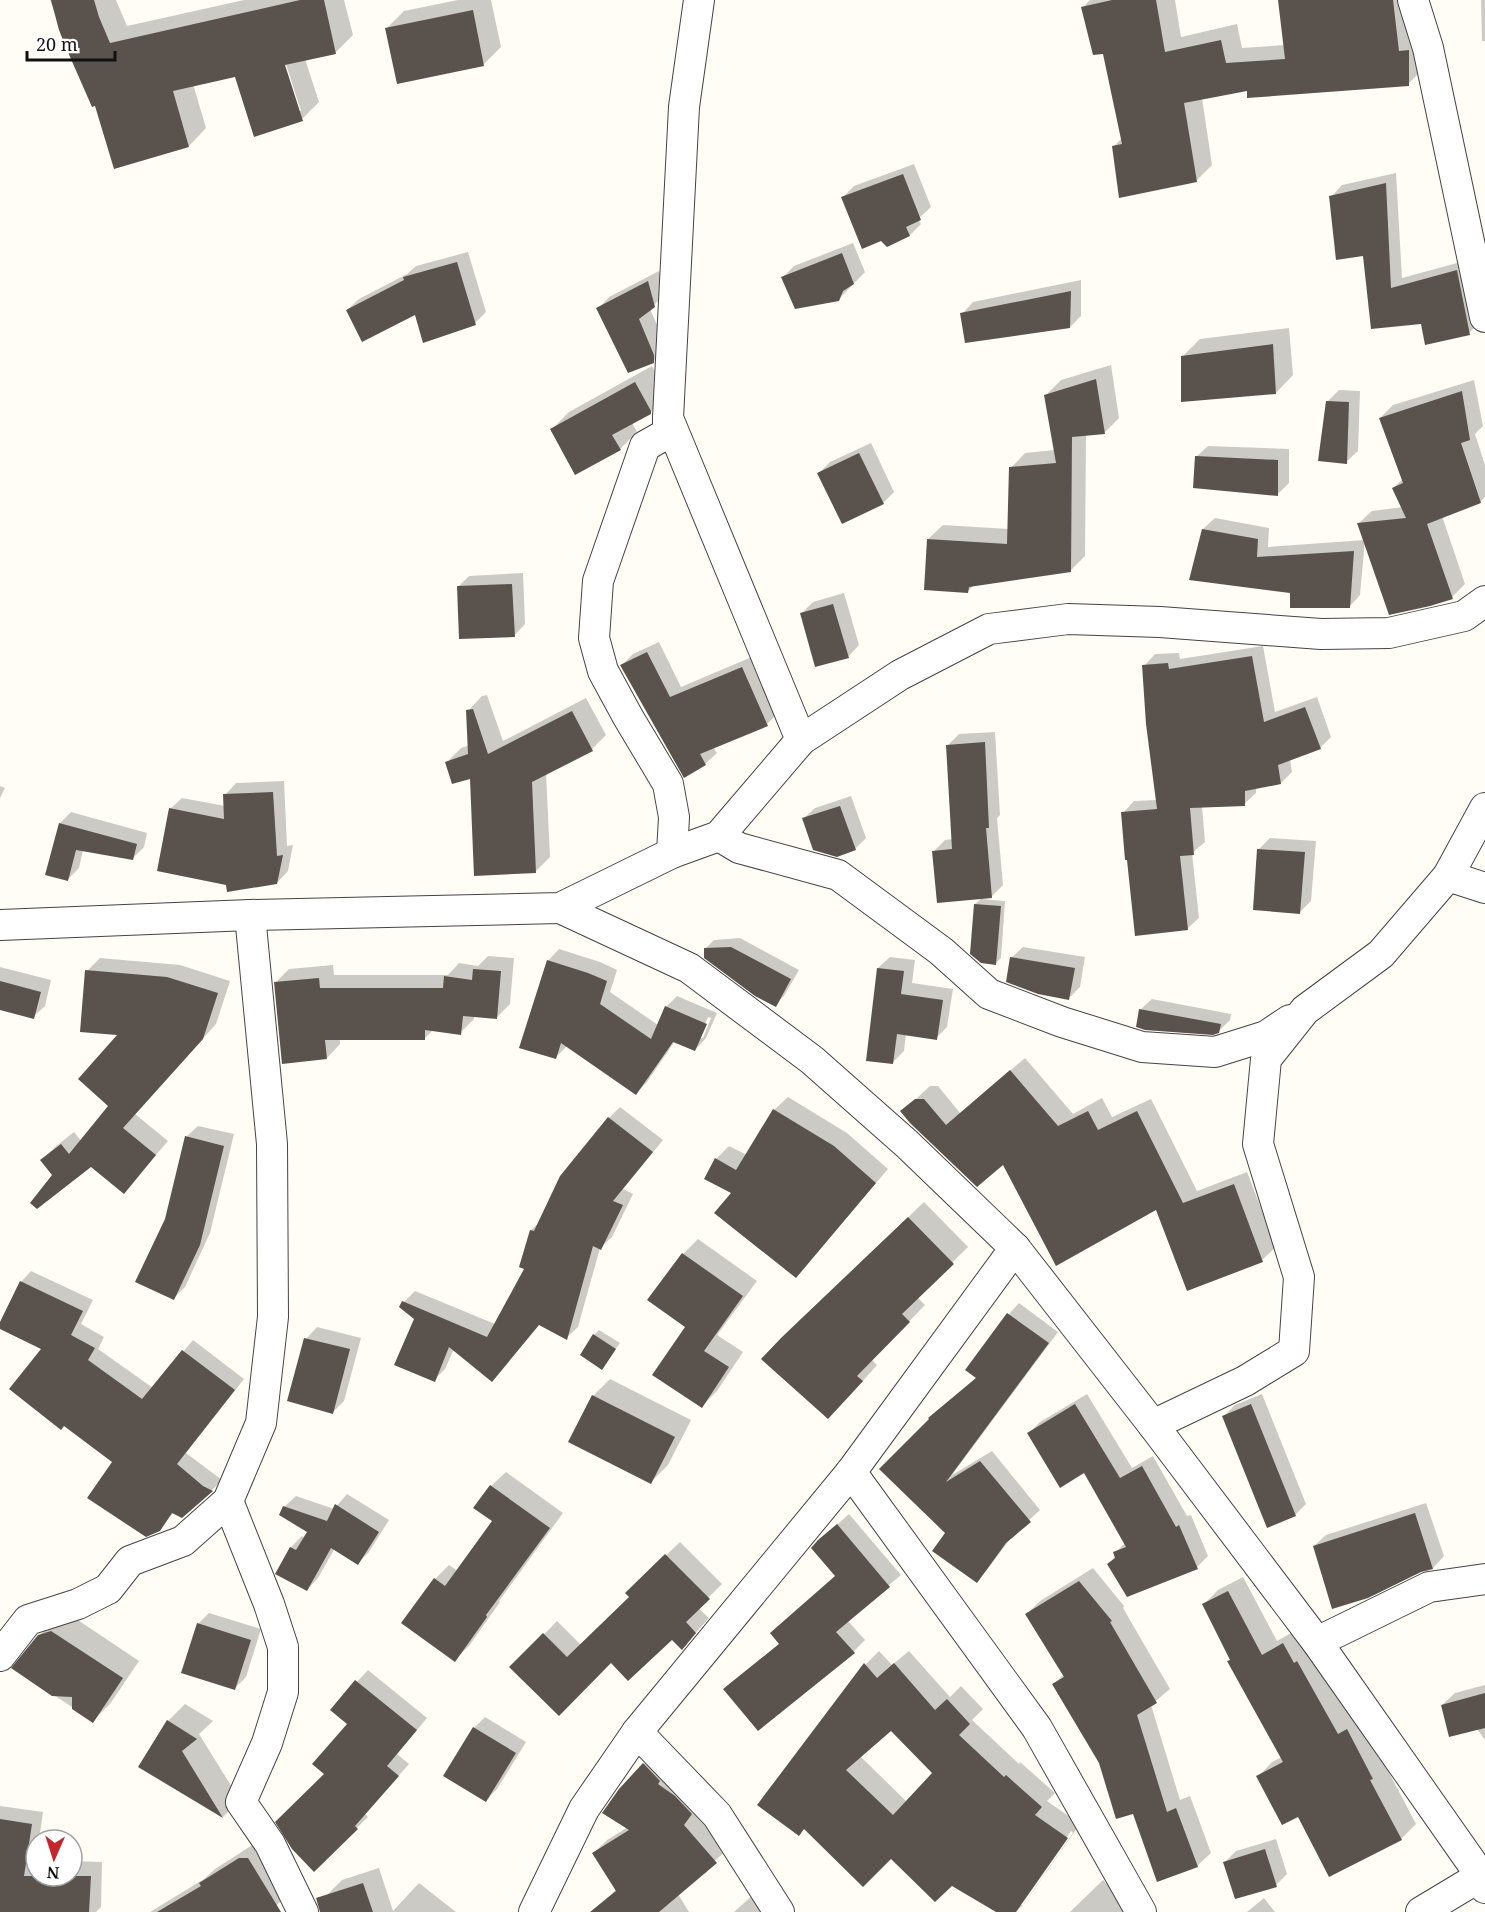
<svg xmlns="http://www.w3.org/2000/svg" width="1485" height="1912" viewBox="0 0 1485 1912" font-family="'Noto Serif',serif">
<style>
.shadow{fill:#0003;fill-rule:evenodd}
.building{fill:#5a524d;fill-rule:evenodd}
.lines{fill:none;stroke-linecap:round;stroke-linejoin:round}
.minor-casing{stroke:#444;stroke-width:32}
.minor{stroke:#fff;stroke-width:30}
</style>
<rect width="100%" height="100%" fill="#fffdf5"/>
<g class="shadow">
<path d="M50,0H116L127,26L244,0H344L353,35L335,53L305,59L319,102L302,119L236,75L193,84L206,128L189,146L115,167L96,104L60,27ZM284,58L301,111H298L281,59Z"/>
<polygon points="458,0 491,0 501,47 484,64 398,82 386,29 404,11"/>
<polygon points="1090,0 1175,0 1181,37 1237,24 1242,48 1285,45 1280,0 1411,0 1424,68 1408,84 1248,89 1202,98 1212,165 1196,181 1113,147 1122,138 1104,52 1082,8"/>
<polygon points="1481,0 1485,0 1485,41 1482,41"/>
<polygon points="914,164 931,207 918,219 921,224 910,235 882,239 843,197 854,186"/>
<polygon points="1396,173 1402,278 1468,260 1480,322 1469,333 1422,322 1372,327 1364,254 1331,197 1342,185"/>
<polygon points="853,243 865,272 838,300 783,277 794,266"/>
<polygon points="468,252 486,312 475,323 416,313 347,310 359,299 407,274 416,266"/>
<polygon points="659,271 665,294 650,309 665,343 664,350 653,362 598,309 609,297"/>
<polygon points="1081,280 1081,316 1070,327 962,314 973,302"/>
<polygon points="1289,328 1293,375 1276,393 1183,356 1200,339"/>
<polygon points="1111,365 1119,418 1105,432 1086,434 1085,556 1070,571 974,585 968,591 928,539 943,525 1009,529 1011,468 1025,453 1055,450 1046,395 1061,380"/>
<polygon points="652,366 667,395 650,413 632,423 637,432 620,449 552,429 569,412"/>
<polygon points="1474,380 1483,426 1475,434 1485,465 1485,497 1480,502 1442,516 1465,584 1452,597 1359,523 1372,511 1403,507 1393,488 1403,479 1380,418 1393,405"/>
<polygon points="1339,390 1360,391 1358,451 1346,462 1327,402"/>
<polygon points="871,443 894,492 883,503 819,473 830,462"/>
<polygon points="1208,446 1289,449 1289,483 1278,494 1196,457"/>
<polygon points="1215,518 1269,528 1268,547 1365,540 1360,595 1349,607 1291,591 1203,529"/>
<polygon points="523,573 525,624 514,636 458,587 469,576"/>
<polygon points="844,593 859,645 848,657 801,614 813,602"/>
<polygon points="659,642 681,687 754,656 778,713 767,724 713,747 717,753 705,764 621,666 633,654"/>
<polygon points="1263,646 1275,712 1317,697 1331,737 1320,748 1290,759 1292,772 1281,783 1256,787 1256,793 1244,804 1202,806 1205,842 1192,853 1199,918 1187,929 1123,813 1134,801 1157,800 1144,666 1155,654 1179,653 1180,659"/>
<polygon points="487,695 503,741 586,698 606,735 592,749 546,773 550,857 536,871 471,777 447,762 461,748 470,745 468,711 482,696"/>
<polygon points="995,732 1000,815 997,818 1003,885 991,897 934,851 945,840 953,839 948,745 959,734"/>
<polygon points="284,781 287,846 293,845 288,871 277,883 170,809 182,798 225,806 225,795 236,783"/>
<polygon points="0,786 5,788 0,798"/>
<polygon points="851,796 866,838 855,849 803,819 815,808"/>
<polygon points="71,812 147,833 144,847 133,858 83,850 79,868 68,879 60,823"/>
<polygon points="1270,838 1316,841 1311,901 1300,912 1259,849"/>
<polygon points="981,899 1005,901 1001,958 996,963 975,904"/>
<polygon points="740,938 799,970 784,996 775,1005 705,949 714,940"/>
<polygon points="1023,947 1085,957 1080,987 1069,998 1011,958"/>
<path d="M559,949L600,962L617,970L610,992L658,1025L666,1007L677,996L717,1013L706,1038L695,1050L675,1041L647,1082L636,1093L567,1046L556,1057L548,961ZM708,1017L711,1018L703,1038H699Z"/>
<polygon points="488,956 514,958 510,1004 496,1018 474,1015 474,1019 460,1033 433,1030 424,1039 340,1039 340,1044 327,1058 275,983 289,969 333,965 334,975 448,975 459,963 478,966"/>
<polygon points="890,957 915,960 912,983 953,989 947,1027 936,1038 906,1034 904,1051 893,1062 878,968"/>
<polygon points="100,958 180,965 230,981 216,1024 135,1114 168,1141 124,1192 92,1165 54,1175 42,1160 55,1147 74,1132 82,1142 110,1106 121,1034 87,971"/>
<polygon points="0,967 51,980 45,1006 33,1017 0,1009"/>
<polygon points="1152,999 1231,1014 1230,1020 1219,1031 1140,1010"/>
<polygon points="1025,1058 1073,1114 1102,1098 1112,1117 1151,1099 1197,1191 1247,1172 1276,1247 1262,1260 1157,1208 1004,1163 902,1112 930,1086 938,1086 960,1113"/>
<polygon points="788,1097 847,1133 888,1169 808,1263 733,1193 716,1159 729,1146 747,1155 774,1110"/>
<polygon points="620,1107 663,1140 623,1189 633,1194 612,1237 600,1248 578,1327 566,1338 540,1324 454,1349 445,1369 434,1380 416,1318 404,1302 415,1291 495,1324 526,1268 531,1230 540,1222 561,1177 609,1118"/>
<polygon points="198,1126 234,1134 210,1233 185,1287 174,1298 167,1219 186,1137"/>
<polygon points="924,1202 968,1247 917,1297 925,1305 872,1360 877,1365 844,1402 798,1322"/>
<polygon points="698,1239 757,1281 717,1335 743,1352 717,1391 702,1406 687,1327 650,1300 683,1254"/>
<polygon points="31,1271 93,1300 81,1324 104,1337 98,1349 153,1388 193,1340 244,1379 186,1453 222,1480 211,1491 174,1512 159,1530 114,1462 44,1348 0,1327 21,1282"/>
<polygon points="1019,1303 1058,1332 952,1475 992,1451 1040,1510 1013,1535 987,1570 976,1581 947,1533 930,1418 977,1377 967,1370 1009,1314"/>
<polygon points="317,1327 361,1338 344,1401 333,1412 306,1339"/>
<polygon points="599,1330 620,1343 602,1368 594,1335"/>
<polygon points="610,1379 691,1420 668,1465 651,1482 593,1396"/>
<polygon points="1087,1394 1132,1468 1153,1456 1187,1516 1191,1515 1208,1556 1197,1567 1109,1564 1116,1556 1115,1553 1125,1543 1084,1471 1029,1433 1040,1422"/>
<polygon points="1262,1394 1306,1504 1295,1515 1224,1416 1235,1405"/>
<polygon points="506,1472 563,1513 499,1601 500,1602 469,1646 454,1660 435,1579 449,1565 458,1571 494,1521 491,1486"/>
<polygon points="347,1494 389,1520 369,1552 358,1563 335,1548 318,1578 307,1590 278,1573 291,1547 302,1536 305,1538 309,1532 284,1507 296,1496 334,1509"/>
<polygon points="1426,1503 1444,1556 1433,1568 1421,1570 1314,1546 1326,1535"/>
<polygon points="849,1514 901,1575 847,1620 865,1640 854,1651 758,1729 725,1689 780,1643 836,1576 819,1541"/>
<polygon points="680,1542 722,1584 698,1608 709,1618 682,1648 672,1638 611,1661 512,1667 557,1621 581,1645 631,1597 627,1593"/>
<polygon points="1093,1568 1124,1606 1123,1608 1170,1689 1151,1705 1180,1800 1190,1796 1211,1853 1197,1866 1134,1812 1100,1762 1054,1684 1064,1674 1027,1614 1040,1601"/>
<polygon points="1243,1577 1277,1641 1298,1629 1312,1648 1353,1720 1362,1715 1385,1765 1416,1824 1401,1839 1298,1815 1258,1777 1272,1762 1282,1757 1204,1604 1218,1590"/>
<polygon points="209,1613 261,1629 246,1677 235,1688 198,1624"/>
<polygon points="69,1614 139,1661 110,1704 93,1721 13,1668 39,1636 57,1618"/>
<path d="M879,1651L892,1665L909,1651L950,1697L961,1686L983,1709L972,1720L1019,1764L1020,1762L1055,1793L1047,1801L1080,1824L1024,1904L1016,1912H999L952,1884L892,1857L805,1827L759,1805L866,1664ZM891,1729L934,1773L907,1802L860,1756ZM1071,1831L1073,1833L1023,1905H1019Z"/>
<polygon points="368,1670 427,1718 397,1754 409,1764 365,1814 368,1817 314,1870 326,1774 350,1723 332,1709"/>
<polygon points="1485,1685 1485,1740 1477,1729 1442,1705 1455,1693"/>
<polygon points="185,1704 213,1721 199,1734 240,1800 223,1817 140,1766 168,1721"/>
<polygon points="485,1717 526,1742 497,1789 486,1800 474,1728"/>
<polygon points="656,1751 728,1849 678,1894 689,1912 591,1912 617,1889 594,1853 607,1840 628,1827 620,1790"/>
<polygon points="0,1806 43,1812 39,1840 36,1840 36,1876 72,1876 72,1861 102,1862 101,1907 96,1912 0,1912"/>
<polygon points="1276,1839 1287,1874 1276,1885 1225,1862 1236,1851"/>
<polygon points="254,1844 291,1891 270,1912 150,1912 204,1879 215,1869"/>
<polygon points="379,1868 393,1911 419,1883 456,1912 331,1912 326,1896 342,1880"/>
<polygon points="1103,1880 1134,1912 1070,1912"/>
<polygon points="753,1895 768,1912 734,1912"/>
<polygon points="1264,1898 1275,1912 1247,1912"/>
</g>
<g class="building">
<polygon points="51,0 94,0 99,17 110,43 300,0 324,0 336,54 285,65 303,121 254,137 235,77 173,91 189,147 114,169 95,106 92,107 67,50 59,30"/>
<polygon points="1112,0 1156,0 1165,52 1221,40 1226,63 1285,59 1278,0 1393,0 1399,51 1409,50 1409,86 1247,98 1247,91 1184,103 1197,182 1119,198 1112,146 1122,144 1103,54 1093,55 1081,7"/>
<polygon points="473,10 484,66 397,84 385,28"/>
<polygon points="903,174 921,220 906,227 910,236 887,247 881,241 862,249 841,197"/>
<polygon points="1386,183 1391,288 1457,270 1470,335 1425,345 1421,324 1371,329 1363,256 1336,260 1329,196"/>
<polygon points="842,253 854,284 843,291 839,301 795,309 781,277"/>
<polygon points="457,262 476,325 423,343 415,315 362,342 346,310 404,280 403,277"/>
<polygon points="648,281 655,307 639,319 654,355 654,363 628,373 596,308"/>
<polygon points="1071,291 1070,328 965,343 960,313"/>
<polygon points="1273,344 1276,394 1181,402 1181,356"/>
<polygon points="1096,379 1105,434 1072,437 1071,572 969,587 968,593 924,590 927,539 1007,544 1009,467 1056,463 1044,395"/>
<polygon points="635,382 651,411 651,414 612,435 621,450 575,475 550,429"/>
<polygon points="1462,391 1470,440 1461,443 1481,503 1427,524 1453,599 1430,606 1389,615 1357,523 1406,518 1392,488 1403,483 1379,418"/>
<polygon points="1326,401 1349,402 1347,464 1318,461"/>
<polygon points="859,453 884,504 842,524 817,473"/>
<polygon points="1195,456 1278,460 1278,496 1193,488"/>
<polygon points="1202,529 1258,539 1257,557 1354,551 1350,608 1290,608 1290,593 1189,580"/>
<polygon points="512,584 515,637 459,639 457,586"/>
<polygon points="833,604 849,658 815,667 800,613"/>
<polygon points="647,652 670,697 742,667 768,726 700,754 706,765 684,778 620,665"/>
<polygon points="1252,656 1264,722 1305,707 1321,749 1278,765 1281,784 1245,791 1245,806 1190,808 1194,855 1180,856 1188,930 1135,936 1127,860 1125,860 1121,812 1157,809 1146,724 1142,665 1168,663 1169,669"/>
<polygon points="473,709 488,754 572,711 593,751 532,782 536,873 474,876 470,779 452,784 445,762 468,754 466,710"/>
<polygon points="985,742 989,828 986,828 992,898 937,903 932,851 952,849 946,745"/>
<polygon points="273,792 277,856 283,855 277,884 227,892 226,885 157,871 169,808 224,819 223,794"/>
<polygon points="840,806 856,850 837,857 813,850 802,818"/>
<polygon points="59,823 137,844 133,860 76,850 68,881 45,875"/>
<polygon points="1257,849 1305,852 1300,914 1253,910"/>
<polygon points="974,904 1001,906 996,965 981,963 970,954"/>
<polygon points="731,947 791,979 776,1007 755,996 704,958 704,948"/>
<polygon points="1010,957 1075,968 1069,1000 1038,994 1006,982"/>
<polygon points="547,960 588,973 607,981 600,1004 651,1039 665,1006 707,1024 695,1051 673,1042 636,1095 561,1043 556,1059 519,1048"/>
<polygon points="877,968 904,971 901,994 943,1000 937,1040 897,1034 893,1064 866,1061"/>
<polygon points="473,969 501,971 497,1019 463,1016 461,1035 425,1030 425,1040 325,1040 327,1059 282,1064 274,982 319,978 320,988 443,988 444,976 472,980"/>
<polygon points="85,970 167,977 218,993 203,1039 123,1128 156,1155 124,1194 91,1167 37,1209 30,1203 52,1175 40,1160 61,1144 69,1154 108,1106 78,1079 117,1035 80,1032"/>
<polygon points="0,981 41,992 34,1019 0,1010"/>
<polygon points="1139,1009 1221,1024 1219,1033 1213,1035 1145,1030 1136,1027"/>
<polygon points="1010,1070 1058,1126 1088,1111 1098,1130 1137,1111 1183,1203 1234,1184 1263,1262 1187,1291 1156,1210 1056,1266 1003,1165 977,1187 910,1123 900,1111 915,1099 924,1099 946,1125"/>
<polygon points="773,1109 834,1146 876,1183 796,1278 714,1213 731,1193 704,1179 715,1158 736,1170"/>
<polygon points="608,1117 653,1152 613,1201 623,1205 601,1250 593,1246 567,1340 539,1325 492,1382 449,1347 435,1382 394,1365 414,1319 399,1307 402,1301 487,1337 524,1269 519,1267 530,1230 534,1231 560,1176"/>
<polygon points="185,1136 224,1146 200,1245 174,1300 135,1282 165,1219"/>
<polygon points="908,1217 954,1264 902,1314 910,1322 857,1376 863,1381 828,1419 761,1359 781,1338"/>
<polygon points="682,1253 743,1296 704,1351 729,1367 702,1408 652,1375 685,1327 647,1300"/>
<polygon points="20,1281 83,1311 71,1335 95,1348 88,1360 142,1399 182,1350 235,1390 177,1464 203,1486 213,1491 182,1518 172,1513 160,1531 146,1537 87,1498 112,1462 64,1426 61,1430 9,1389 41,1349 0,1329 0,1322"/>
<polygon points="1007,1313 1049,1343 946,1482 980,1461 1031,1522 1006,1543 977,1583 932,1551 945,1533 879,1469 929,1419 928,1418 976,1378 965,1370"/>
<polygon points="593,1334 616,1349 602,1370 580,1355"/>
<polygon points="304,1338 350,1349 333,1414 287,1401"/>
<polygon points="592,1395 675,1437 651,1484 568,1442"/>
<polygon points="1075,1404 1120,1478 1142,1466 1176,1527 1179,1525 1198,1569 1127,1597 1107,1564 1115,1558 1113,1552 1126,1547 1084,1473 1060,1488 1027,1433"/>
<polygon points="1251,1404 1296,1516 1267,1528 1222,1416"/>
<polygon points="490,1485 550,1528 486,1615 487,1617 455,1662 401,1623 434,1578 445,1586 492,1521 473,1508"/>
<polygon points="335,1504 379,1532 358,1565 331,1548 307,1591 275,1574 290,1547 296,1550 307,1532 279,1515 283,1506 327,1521"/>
<polygon points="1415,1513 1433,1569 1421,1572 1368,1598 1332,1609 1313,1546"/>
<polygon points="837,1524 890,1587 836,1632 855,1653 758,1731 723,1689 779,1644 770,1633 835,1576 811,1548 818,1540"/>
<polygon points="665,1554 710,1599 686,1622 696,1633 682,1650 672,1640 628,1681 611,1663 559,1716 509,1667 543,1633 567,1657 629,1597 625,1593"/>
<polygon points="1079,1581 1112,1621 1110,1622 1157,1703 1137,1715 1167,1812 1176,1808 1198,1867 1157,1882 1133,1814 1116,1819 1099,1763 1052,1684 1064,1677 1025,1614"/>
<polygon points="1228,1591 1262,1655 1283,1643 1294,1663 1297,1661 1338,1734 1347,1729 1373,1779 1370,1780 1402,1840 1329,1877 1298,1817 1282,1825 1256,1776 1283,1762 1227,1661 1230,1660 1202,1604"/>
<polygon points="197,1623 251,1640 235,1690 181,1673"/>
<polygon points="51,1631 123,1678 93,1723 72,1709 72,1697 52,1696 11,1668 38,1635"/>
<path d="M864,1663L877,1678L894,1663L935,1710L947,1699L970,1724L959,1735L1004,1777L1006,1775L1042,1807L1035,1815L1068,1838L1016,1912H996L952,1886L935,1902L891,1859L863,1887L804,1829L799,1836L757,1805ZM891,1731L932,1773L893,1815L846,1770Z"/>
<polygon points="355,1680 417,1730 387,1766 399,1776 355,1826 358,1829 314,1872 292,1849 275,1822 324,1774 312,1764 347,1724 330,1710"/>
<polygon points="1485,1693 1485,1728 1449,1737 1441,1705"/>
<polygon points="167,1720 197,1739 182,1751 223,1818 138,1767"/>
<polygon points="473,1727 516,1753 486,1802 443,1776"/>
<polygon points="643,1763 660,1781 658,1784 675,1796 692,1814 684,1825 717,1863 659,1912 590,1912 616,1891 592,1853 629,1830 602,1813 619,1789"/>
<polygon points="0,1819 32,1824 24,1876 91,1876 89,1912 0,1912"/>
<polygon points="1265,1849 1277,1887 1235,1899 1223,1862"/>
<polygon points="239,1858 248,1858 281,1912 157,1912 201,1886 199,1883"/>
<polygon points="363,1883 373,1912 320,1912 316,1898"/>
</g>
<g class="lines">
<defs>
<g id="minor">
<polyline points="699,0 684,107 668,418 801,740"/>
<polyline points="1413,0 1428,48 1485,317"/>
<polyline points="668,418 668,433 645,446 598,581 594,638 603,671 628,717 668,784 674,817 672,853"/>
<polyline points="719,836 739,848 838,875 941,951 989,994 1062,1022 1142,1047 1215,1052 1266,1036 1290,1020"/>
<polyline points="1448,876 1485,888"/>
<polyline points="560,908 689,968 812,1060 907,1144 1015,1248 1153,1425 1317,1642 1481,1876 1485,1888"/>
<polyline points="0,925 250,915 560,908 672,853 719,836 801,740 900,675 989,629 1068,619 1160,622 1321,634 1389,633 1464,616 1485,601"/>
<polyline points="1153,1425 1245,1381 1294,1351 1299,1277 1258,1144 1266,1059 1305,1010 1381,954 1448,876 1485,808"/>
<polyline points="851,1472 1037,1728 1141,1912"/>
<polyline points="228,1501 269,1604 283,1647 283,1692 267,1743 241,1802 270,1844 303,1912"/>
<polyline points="1317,1642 1429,1587 1485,1579"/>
<polyline points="0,1656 28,1620 78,1604 108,1589 130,1561 183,1541 228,1501 261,1423 273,1317 272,1144 250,915"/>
<polyline points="637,1732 717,1815 779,1912"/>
<polyline points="534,1912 584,1809 637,1732 851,1472 1015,1248"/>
<polyline points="1421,1912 1481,1876"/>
</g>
</defs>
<use href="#minor" class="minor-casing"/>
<use href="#minor" class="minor"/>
</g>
<g transform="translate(54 1858) rotate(183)"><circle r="28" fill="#ffffff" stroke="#a0a0a0" stroke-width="1.5"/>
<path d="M0-4.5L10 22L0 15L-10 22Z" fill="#c4262e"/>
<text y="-9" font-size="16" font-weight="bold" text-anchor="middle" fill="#111111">N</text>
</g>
<path d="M27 51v9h88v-9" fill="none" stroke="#111111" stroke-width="3"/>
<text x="36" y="51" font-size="18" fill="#111111" stroke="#ffffff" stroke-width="4.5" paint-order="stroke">20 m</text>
</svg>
